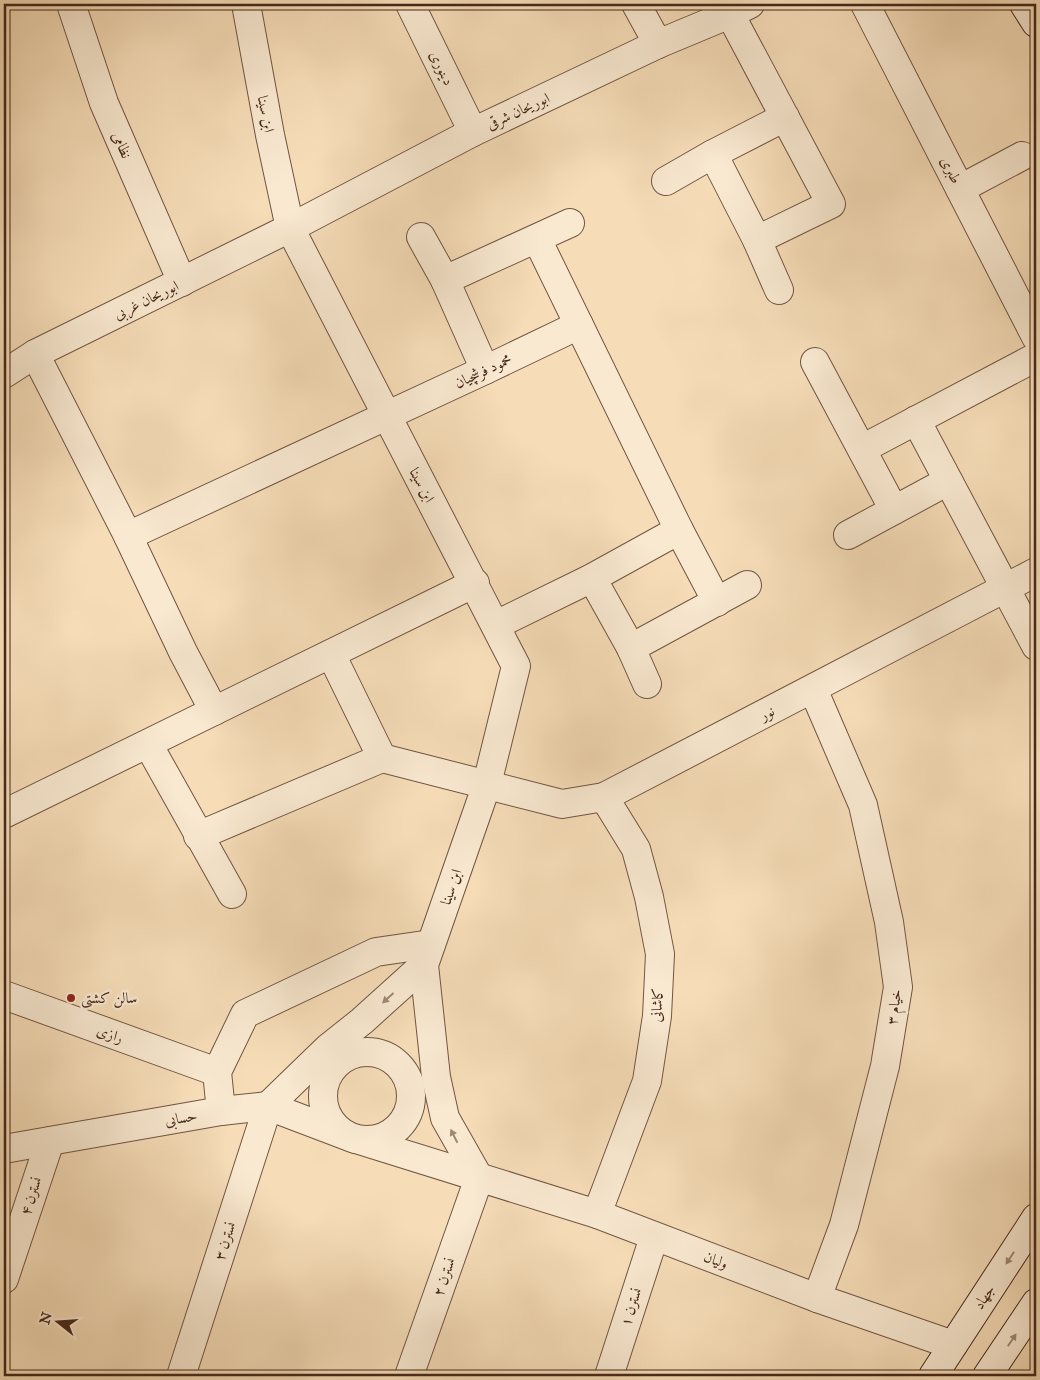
<svg xmlns="http://www.w3.org/2000/svg" width="1040" height="1380" viewBox="0 0 1040 1380" font-family="'IM FELL Great Primer',Amiri,serif">
<style>
.lines{fill:none;stroke-linecap:round;stroke-linejoin:round}
.minor-casing{stroke:#715542;stroke-width:30}
.secondary-casing{stroke:#45281b;stroke-width:30}
.minor{stroke:#f9e9d1;stroke-width:28}
.secondary{stroke:#f9e9d1;stroke-width:28}
.oneway{fill:#9f8876}
.poi-dot{fill:#8f2418;stroke:#f9e9d1;stroke-width:2}
.labels{text-anchor:middle;dominant-baseline:central;stroke-width:4.5;stroke-linejoin:round;paint-order:stroke}
.street-label{font-size:15px;fill:#45281b;stroke:#f9e9d1}
.poi-label{font-size:15px;fill:#45281b;stroke:#f9e9d1;text-anchor:start}
</style>
<rect width="100%" height="100%" fill="#f6ddb8"/>
<filter id="stains"><feTurbulence type="fractalNoise" baseFrequency=".004" numOctaves="4"/><feColorMatrix values="0 0 0 0 .2 0 0 0 0 .09 0 0 0 0 .02 0 0 0 .5 -.17"/></filter>
<radialGradient id="worn" r=".72"><stop offset=".6" stop-color="#630" stop-opacity="0"/><stop offset="1" stop-color="#630" stop-opacity=".3"/></radialGradient>
<g class="lines">
<defs>
<g id="minor">
<polyline points="71,4 104,103 182,282"/>
<polyline points="246,4 270,135 290,228 516,666 487,784 424,965 436,1077 445,1118 479,1178"/>
<polyline points="410,4 473,132"/>
<polyline points="636,4 658,44"/>
<polyline points="865,4 1036,337"/>
<polyline points="730,14 831,204 757,240"/>
<polyline points="713,154 757,240 779,290"/>
<polyline points="666,181 713,154 785,117"/>
<polyline points="960,189 1022,156"/>
<polyline points="421,237 445,280 485,370"/>
<polyline points="537,239 679,530 717,602"/>
<polyline points="445,280 570,223"/>
<polyline points="35,354 128,536 183,652 214,711"/>
<polyline points="815,362 894,510"/>
<polyline points="4,374 35,354 290,228 473,132 658,44 730,14 750,4"/>
<polyline points="916,420 1036,646"/>
<polyline points="862,449 1036,357"/>
<polyline points="848,535 948,481"/>
<polyline points="128,536 485,370 579,325"/>
<polyline points="592,578 631,648 647,684"/>
<polyline points="496,625 592,578 679,530"/>
<polyline points="631,648 747,585"/>
<polyline points="331,654 382,758 562,804 604,797 1036,572"/>
<polyline points="813,689 863,805 889,922 898,987 885,1066 844,1225 817,1298"/>
<polyline points="148,744 232,894"/>
<polyline points="4,814 475,583"/>
<polyline points="198,836 382,758"/>
<polyline points="4,995 217,1072"/>
<circle cx="367" cy="1096" r="44"/>
<polyline points="221,1111 217,1072 245,1014 376,952 431,944"/>
<polyline points="359,1140 597,1214 817,1298 953,1345"/>
<polyline points="4,1149 221,1111 268,1106 355,1139"/>
<polyline points="597,1214 647,1081 657,1016 660,954 649,897 636,849 604,797"/>
<polyline points="4,1279 50,1141"/>
<polyline points="181,1376 268,1106 328,1048 362,1021 424,965"/>
<polyline points="409,1376 479,1178"/>
<polyline points="609,1376 654,1237"/>
</g>
<g id="secondary">
<polyline points="1024,4 1036,23"/>
<polyline points="933,1376 1036,1218"/>
<polyline points="987,1376 1036,1303"/>
</g>
</defs>
<use href="#minor" class="minor-casing"/>
<use href="#secondary" class="secondary-casing"/>
<use href="#minor" class="minor"/>
<use href="#secondary" class="secondary"/>
</g>
<defs><path id="oneway-solid" d="M-6-.8H1V-3.2L6.5 0L1 3.2V.8H-6Z" transform="scale(1.25)"/></defs>
<g class="oneway">
<use href="#oneway-solid" transform="translate(388 998) rotate(138)"/>
<use href="#oneway-solid" transform="translate(454 1136) rotate(-117)"/>
<use href="#oneway-solid" transform="translate(1010 1258) rotate(123)"/>
<use href="#oneway-solid" transform="translate(1012 1340) rotate(-56)"/>
</g>
<circle class="poi-dot" cx="71" cy="998" r="5"/>
<g class="labels">
<g class="street-label">
<text transform="translate(442 68) rotate(64)">دینوری</text>
<text transform="translate(518 111) rotate(-25)">ابوریحان شرقی</text>
<text transform="translate(266 114) rotate(79)">ابن سینا</text>
<text transform="translate(122 145) rotate(66)">نظامی</text>
<text transform="translate(951 170) rotate(63)">طبری</text>
<text transform="translate(146 300) rotate(-26)">ابوریحان غربی</text>
<text transform="translate(483 371) rotate(-25)">محمود فرشچیان</text>
<text transform="translate(422 485) rotate(62)">ابن سینا</text>
<text transform="translate(767 713) rotate(-27)">نور</text>
<text transform="translate(451 887) rotate(-71)">ابن سینا</text>
<text transform="translate(657 1005) rotate(-86)">کاشانی</text>
<text transform="translate(894 1007) rotate(-82)">خیام ۳</text>
<text transform="translate(110 1034) rotate(20)">رازی</text>
<text transform="translate(181 1118) rotate(-10)">حسابی</text>
<text transform="translate(31 1196) rotate(-72)">نسترن ۴</text>
<text transform="translate(225 1241) rotate(-72)">نسترن ۳</text>
<text transform="translate(716 1260) rotate(21)">ولیان</text>
<text transform="translate(444 1277) rotate(-71)">نسترن ۲</text>
<text transform="translate(984 1297) rotate(-57)">جهاد</text>
<text transform="translate(631 1307) rotate(-72)">نسترن ۱</text>
</g>
<g class="poi-label">
<text x="81" y="998">سالن کشتی</text>
</g>
</g>
<rect width="1040" height="1380" fill="none" stroke="#f6ddb8" stroke-width="20"/>
<rect x="5" y="5" width="1030" height="1370" fill="none" stroke="#45281b" stroke-width="2.5"/>
<rect x="10" y="10" width="1020" height="1360" fill="none" stroke="#45281b"/>
<g transform="translate(58 1322) rotate(287)" stroke="#f9e9d1" stroke-width="4" paint-order="stroke">
<path d="M0-4L9 19L0 12L-9 19Z" fill="#45281b"/>
<text y="-8" font-size="14" font-weight="bold" text-anchor="middle" fill="#45281b">N</text>
</g>
<rect width="100%" height="100%" filter="url(#stains)"/>
<rect width="100%" height="100%" fill="url(#worn)"/>
</svg>
